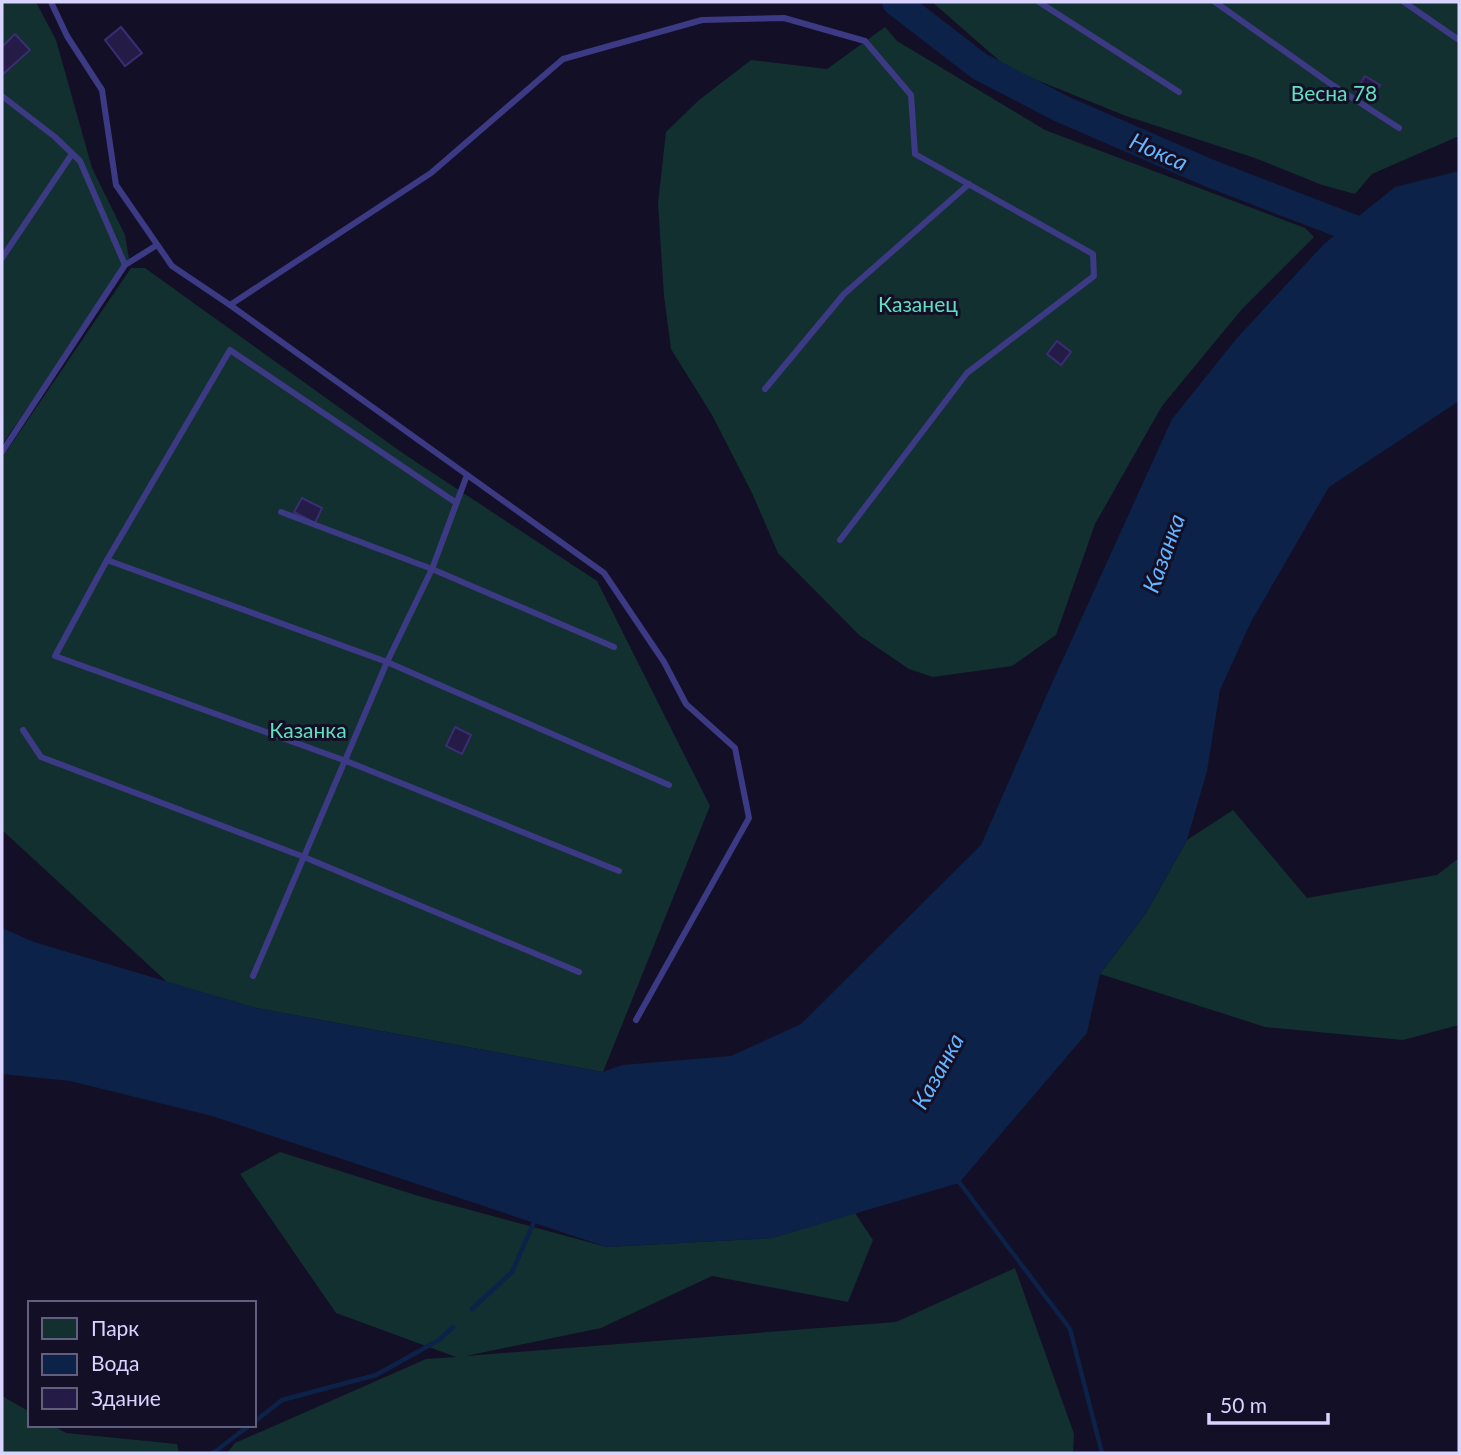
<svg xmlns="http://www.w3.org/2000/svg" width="1461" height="1455" viewBox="0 0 1461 1455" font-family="Lato,sans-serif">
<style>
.green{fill:#12302f}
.water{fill:#0c2248}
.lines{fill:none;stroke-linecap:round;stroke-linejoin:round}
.stream{stroke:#0c2248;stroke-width:4.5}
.river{stroke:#0c2248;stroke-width:28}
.building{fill:#241b47;stroke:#3b2d73;stroke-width:2}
.lane{stroke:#3d3a85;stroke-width:6}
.labels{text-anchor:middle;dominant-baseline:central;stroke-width:6;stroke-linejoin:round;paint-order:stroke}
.park-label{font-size:21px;fill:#5fe0c0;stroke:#130f26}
.water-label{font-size:23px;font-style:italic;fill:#62b6ff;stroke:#130f26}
</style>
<rect width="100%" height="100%" fill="#130f26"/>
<g class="green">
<polygon points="2,2 36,2 56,40 92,168 125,235 129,259 2,445"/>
<polygon points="932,2 1459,2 1459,136 1372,174 1355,194 1322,185 1255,158 1126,116 1009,69"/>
<polygon points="885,27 897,41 1045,130 1305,228 1314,237 1242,309 1162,406 1095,524 1056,635 1012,666 933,677 909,669 859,635 778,553 752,493 712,415 671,349 664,296 658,203 666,132 699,100 751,60 827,69"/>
<polygon points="131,268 145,268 404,454 597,581 710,806 603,1072 256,1008 167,982 2,830 2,458"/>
<polygon points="1233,810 1307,898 1437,875 1459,858 1459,1025 1403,1040 1265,1027 1100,974 1146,913 1187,840"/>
<polygon points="280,1152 422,1197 607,1247 772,1238 855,1213 873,1240 848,1302 712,1276 601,1328 466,1356 896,1322 1015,1268 1074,1434 1073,1453 227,1453 235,1443 426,1359 456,1357 336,1313 240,1174"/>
<polygon points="2,1396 30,1412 30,1425 52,1425 66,1433 177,1444 179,1453 2,1453"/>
</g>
<polygon class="water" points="1459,171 1459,401 1329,487 1251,622 1220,690 1207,771 1187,840 1146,913 1100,974 1087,1033 959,1183 772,1238 607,1247 212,1116 70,1081 2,1074 2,928 34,942 256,1008 603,1072 622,1065 731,1056 801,1024 981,845 1048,692 1172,419 1237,338 1324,244 1395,187"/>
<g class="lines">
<g class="stream">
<polyline points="956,1178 1070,1329 1102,1453"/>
<polyline points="472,1309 512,1272 535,1220"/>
<polyline points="254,1422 282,1400 376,1375 439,1340 453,1327"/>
<polyline points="213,1453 250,1425"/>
</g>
<polyline class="river" points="896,2 979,66 1062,109 1209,173 1381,239"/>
</g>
<g class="building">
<polygon points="121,27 142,53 125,66 105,40"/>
<polygon points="15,34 30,50 2,75 2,47"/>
<polygon points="1365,76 1380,85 1370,100 1356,91"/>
<polygon points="1057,341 1071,352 1061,365 1047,354"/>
<polygon points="302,498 322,508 315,523 294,512"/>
<polygon points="455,727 471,735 462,754 446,746"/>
</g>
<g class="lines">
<g class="lane">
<polyline points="51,2 67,36 102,90 116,185 172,266 230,305 431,173 563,59 702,20 784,18 865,41 911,95 915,154 1093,254 1094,276 967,373 840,540"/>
<polyline points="1039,2 1179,92"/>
<polyline points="1215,2 1328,82 1399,128"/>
<polyline points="1404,2 1459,40"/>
<polyline points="2,96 55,137 80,161 125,265"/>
<polyline points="2,258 72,154"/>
<polyline points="230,305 604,573 664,662 686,704 735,748 749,818 636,1020"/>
<polyline points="765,389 844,294 969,184"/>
<polyline points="2,452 125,265 157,245"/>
<polyline points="455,502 230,350 107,560 55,656 346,761 619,871"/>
<polyline points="281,512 432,569 614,647"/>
<polyline points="107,560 387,662 669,785"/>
<polyline points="23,730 41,757 304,857 579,972"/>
<polyline points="253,976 387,662 432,569 467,475"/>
</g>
</g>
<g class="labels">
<g class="park-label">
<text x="1334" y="92">Весна 78</text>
<text x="918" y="303">Казанец</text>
<text x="308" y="729">Казанка</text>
</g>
<g class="water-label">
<text transform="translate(1159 151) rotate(24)">Нокса</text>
<text transform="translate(1163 553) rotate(-70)">Казанка</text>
<text transform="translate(937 1071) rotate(-61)">Казанка</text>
</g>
</g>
<rect width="1461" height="1455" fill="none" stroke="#d9d4ff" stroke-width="7"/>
<rect x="28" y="1301" width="228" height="126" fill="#130f26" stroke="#625e7d" stroke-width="2"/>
<rect x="42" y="1318" width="35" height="21" fill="#12302f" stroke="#625e7d" stroke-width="2"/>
<text x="91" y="1336" font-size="21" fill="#d9d4ff">Парк</text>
<rect x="42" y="1354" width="35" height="21" fill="#0c2248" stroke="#625e7d" stroke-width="2"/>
<text x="91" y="1371" font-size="21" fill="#d9d4ff">Вода</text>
<rect x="42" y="1388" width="35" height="21" fill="#241b47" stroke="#625e7d" stroke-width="2"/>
<text x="91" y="1406" font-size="21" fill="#d9d4ff">Здание</text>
<path d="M1209 1413v10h119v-10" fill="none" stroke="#d9d4ff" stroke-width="3.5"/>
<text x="1220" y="1413" font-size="21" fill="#d9d4ff" stroke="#130f26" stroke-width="5" paint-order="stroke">50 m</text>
</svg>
